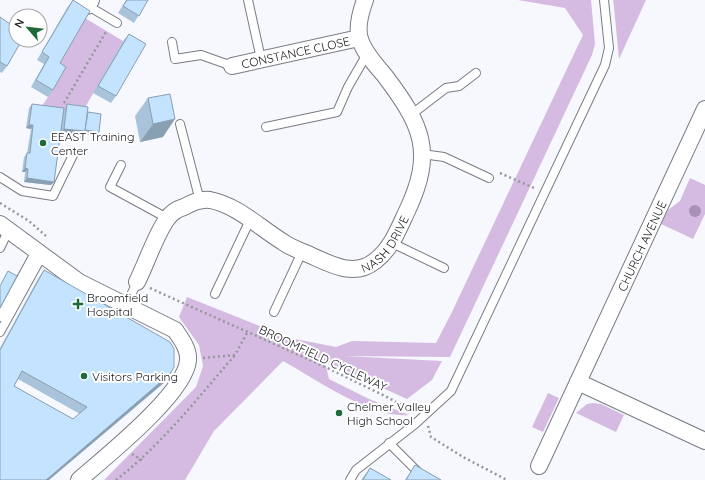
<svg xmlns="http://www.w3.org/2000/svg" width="705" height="480" viewBox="0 0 705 480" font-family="Quicksand,sans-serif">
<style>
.green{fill:#d5bbe2}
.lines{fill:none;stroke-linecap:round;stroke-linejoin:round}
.service-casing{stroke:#797c84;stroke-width:10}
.minor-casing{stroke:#797c84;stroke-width:18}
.path{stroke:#95979b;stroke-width:2.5;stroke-dasharray:2 3;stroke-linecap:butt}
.service{stroke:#fff;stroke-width:8}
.minor{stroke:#fff;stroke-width:16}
.tree{fill:#aa92b7}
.wall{fill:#a9c3da;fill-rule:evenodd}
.shaded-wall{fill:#899fb2}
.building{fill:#c4e3fe;stroke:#899fb2;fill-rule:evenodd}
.poi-dot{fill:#1e6a38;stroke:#fff;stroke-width:1.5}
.labels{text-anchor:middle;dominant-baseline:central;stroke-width:4;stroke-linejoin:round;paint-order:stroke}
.street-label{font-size:12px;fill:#202125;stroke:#fff}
.poi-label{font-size:12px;fill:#202125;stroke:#fff;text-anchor:start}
</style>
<rect width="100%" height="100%" fill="#f6f8fd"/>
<g class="green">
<path d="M518,0H591L595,44L592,55L450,357L344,356L442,361L432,380L407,399L325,362L329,379L369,399L409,415C371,419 316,379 283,361L214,431L185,480H104L196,387L203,366L199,345L179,317L187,297L290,338L336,347L352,341L436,343L451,314L583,35L565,8Z"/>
<polygon points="613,0 646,0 619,59 614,7"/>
<polygon points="85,18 123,41 82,113 42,106 48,97 55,70"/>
<polygon points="690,178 705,185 705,214 693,239 661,224 668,210 680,201"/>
<polygon points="548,393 559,398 543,432 532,427"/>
<polygon points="593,403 601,404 624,415 616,432 576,413 587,404"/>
</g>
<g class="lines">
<defs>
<g id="service">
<polyline points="78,0 117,23"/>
<polyline points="248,0 261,59"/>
<polyline points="172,42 175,59 201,55 232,66"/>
<polyline points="412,114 446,88 459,86 476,73"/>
<polyline points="180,124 200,201"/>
<polyline points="266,127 337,112 348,87 367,54"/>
<polyline points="422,154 444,157 489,178"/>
<polyline points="121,165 110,187 167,218"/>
<polyline points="0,177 22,191 53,196 74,153"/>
<polyline points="392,243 444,268"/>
<polyline points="0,248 9,229"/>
<polyline points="215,294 250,220"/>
<polyline points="126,306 137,282"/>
<polyline points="274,312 302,252"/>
<polyline points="0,317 36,251"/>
<polyline points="0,332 42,256"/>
<polyline points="389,443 426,480"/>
<polyline points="350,480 356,470 415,424 451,391 605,65 609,48 604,0"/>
</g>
<g id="minor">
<polyline points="87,6 91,0"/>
<path id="s1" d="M232,66L359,38"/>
<polyline points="705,109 578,382 705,441"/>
<path d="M0,224L79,282L175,330C181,339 189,349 188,360C186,393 105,457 79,480"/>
<path id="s2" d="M137,282C146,264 156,234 167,219C171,213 177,209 184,207C191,203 202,199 210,200C237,205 260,228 283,242C291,248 301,251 310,255C330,264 354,278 375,261C391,249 398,230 407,211C435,152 422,125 385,76C376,65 364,53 360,39C356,27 361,11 365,0"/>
<polyline points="539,466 578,382"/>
</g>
</defs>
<use href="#service" class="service-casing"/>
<use href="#minor" class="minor-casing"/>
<g class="path">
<polyline points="64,103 107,30"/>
<polyline points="500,173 534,188"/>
<polyline points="0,203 29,221 46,236"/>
<path d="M150,288C213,317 276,344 338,373C363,386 390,397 413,412"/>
<polyline points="203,358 235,355 247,333"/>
<polyline points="428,426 431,437 463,457 507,480"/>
<polyline points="132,454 142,460"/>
<path d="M116,480C162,444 197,399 235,355"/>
</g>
<use href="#service" class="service"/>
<use href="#minor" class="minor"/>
</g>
<circle class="tree" cx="695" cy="211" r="6"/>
<g class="wall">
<polygon points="73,0 60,63 53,90 48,97 31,87 44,64 37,60 67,8"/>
<polygon points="126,0 148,0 134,23 118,13"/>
<polygon points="0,17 7,66 2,73 0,72"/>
<polygon points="129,34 116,96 111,103 93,93 123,41"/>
<polygon points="148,98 163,137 140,142 135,116"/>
<polygon points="32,104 64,110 67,104 88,112 96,136 83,134 80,139 60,136 54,182 51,185 24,182 25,172 22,172 24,157 27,153 31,129 26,128 29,108"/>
<path d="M44,270L170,374L165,382L0,480V348L39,277ZM18,379L48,396L80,414L73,419L14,386Z"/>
<polygon points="415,465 441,480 405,480"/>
<polygon points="370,468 391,480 361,480"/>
</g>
<g class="shaded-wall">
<polygon points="175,119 163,137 140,142 153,124"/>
<polygon points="29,125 33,125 31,129 26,128"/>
<polygon points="64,129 85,130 99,132 96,136 83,134 80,139 59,136"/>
<polygon points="25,168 28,169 25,172 22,172"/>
<polygon points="27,178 54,182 51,185 24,182"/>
<polygon points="170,374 165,382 49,480 46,480"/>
</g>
<g class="building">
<polygon points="73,0 90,11 60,63 66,67 53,90 36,80 49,57 42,52"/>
<polygon points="127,0 148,0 139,16 123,6"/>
<polygon points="23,14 27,16 22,16"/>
<polygon points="0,17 10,24 13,20 16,22 16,40 22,40 7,66 0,62"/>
<polygon points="129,34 146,44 116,96 98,86"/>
<polygon points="170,94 175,119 153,124 148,98"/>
<polygon points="32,104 64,108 54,182 27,178 28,169 25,168 27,153 30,153 33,125 29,125"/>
<polygon points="67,104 88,107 85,131 64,129"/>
<polygon points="88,112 101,114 99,132 85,130"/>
<path d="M44,270L170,342L174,349V367L170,374L46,480H0V350ZM22,371L87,407L73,419L14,386Z"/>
<polygon points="8,271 17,276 0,308 0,286"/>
<polygon points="415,465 441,480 406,480"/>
<polygon points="370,468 391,480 363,480"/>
</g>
<g class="poi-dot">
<circle cx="43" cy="143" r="4"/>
<path d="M76 298h4v4h4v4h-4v4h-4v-4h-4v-4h4z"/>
<circle cx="84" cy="376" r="4"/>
<circle cx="339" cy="413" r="4"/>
</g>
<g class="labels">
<g class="street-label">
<text stroke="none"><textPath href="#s1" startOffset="65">CONSTANCE CLOSE</textPath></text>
<text stroke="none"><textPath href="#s2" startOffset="322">NASH DRIVE</textPath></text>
<text transform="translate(642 246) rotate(-65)">CHURCH AVENUE</text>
<text transform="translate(323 358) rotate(25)">BROOMFIELD CYCLEWAY</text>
</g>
<g class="poi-label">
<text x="51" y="136">EEAST Training<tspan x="51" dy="14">Center</tspan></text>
<text x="87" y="297">Broomfield<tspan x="87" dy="14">Hospital</tspan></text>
<text x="92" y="376">Visitors Parking</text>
<text x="347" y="406">Chelmer Valley<tspan x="347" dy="14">High School</tspan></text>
</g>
</g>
<g transform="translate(28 28) rotate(298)"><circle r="19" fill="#ffffff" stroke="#a6a6a8"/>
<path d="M0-3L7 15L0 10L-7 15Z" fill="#1e6a38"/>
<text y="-6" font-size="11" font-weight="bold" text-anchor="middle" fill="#202125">N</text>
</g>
</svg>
